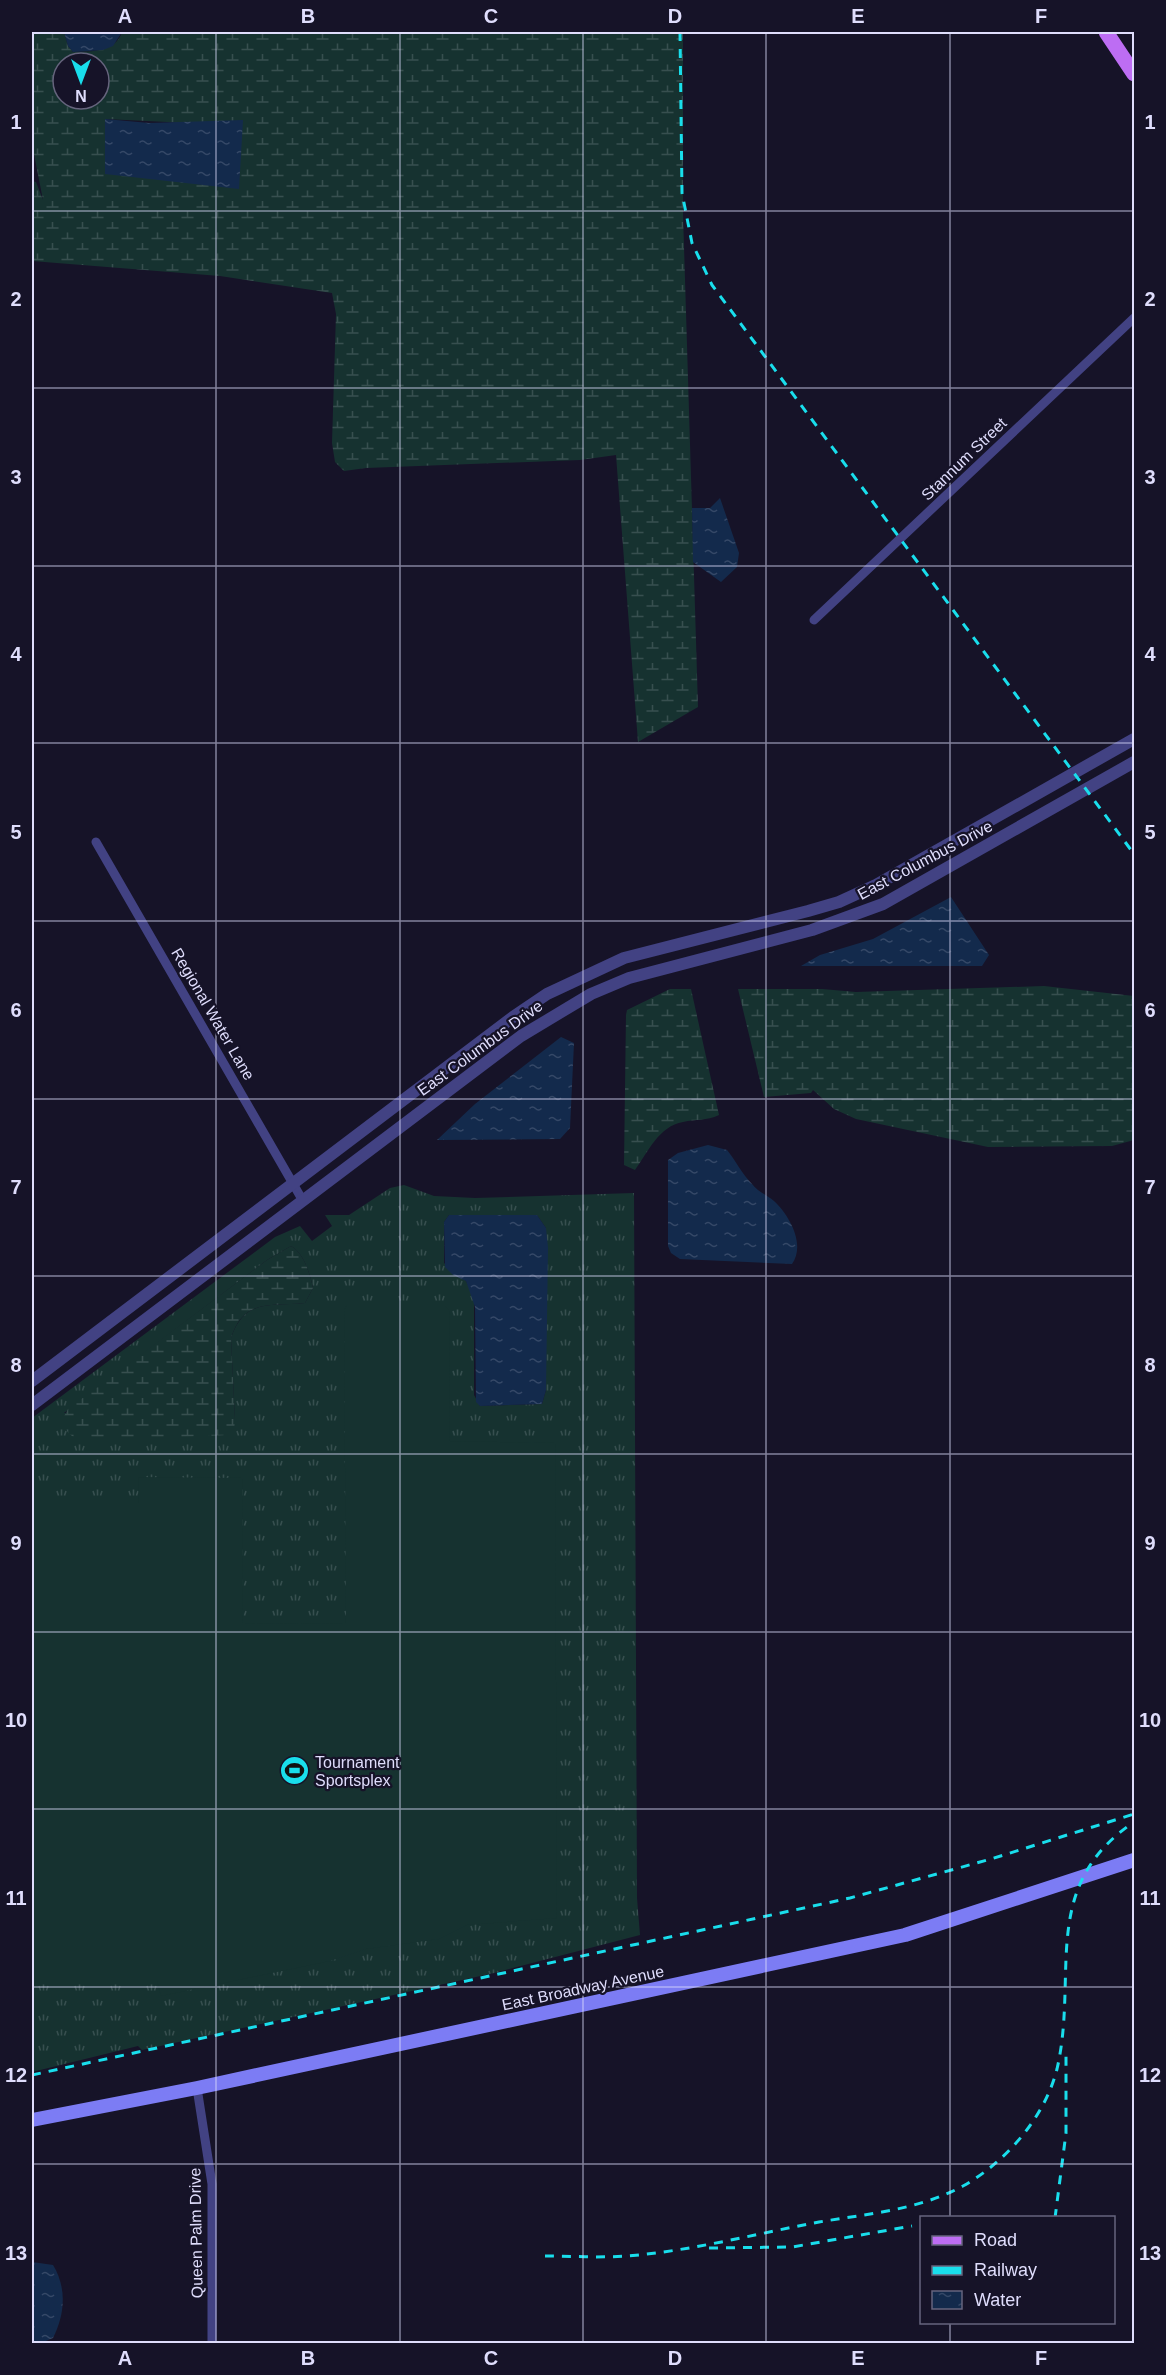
<svg xmlns="http://www.w3.org/2000/svg" width="1166" height="2375" viewBox="0 0 1166 2375" font-family="Helvetica,sans-serif">
<style>
.grass{fill:url(#grass-tufts);fill-rule:evenodd}
.wetland{fill:url(#wetland-marsh);fill-rule:evenodd}
.pitch{fill:#163230}
.water{fill:url(#water-ripples)}
.lines{fill:none;stroke-linecap:round;stroke-linejoin:round}
.minor{stroke:#424283;stroke-width:9}
.tertiary{stroke:#424283;stroke-width:12}
.secondary{stroke:#7c7cf4;stroke-width:14}
.primary{stroke:#bd6df3;stroke-width:15}
.rail{stroke:#19deec;stroke-width:3;stroke-dasharray:9 8;stroke-linecap:butt}
.grid{fill:none;stroke:#dfddfc;stroke-width:1.5;stroke-opacity:0.55}
.labels{text-anchor:middle;dominant-baseline:central;stroke-width:4.5;stroke-linejoin:round;paint-order:stroke}
.street-label{font-size:16px;fill:#dfddfc;stroke:#161328}
.poi-label{font-size:16px;fill:#dfddfc;stroke:#161328;text-anchor:start}
.neatline{fill:none;stroke:#dfddfc;stroke-width:2}
.grid-label{font-size:20px;text-anchor:middle;font-weight:bold;fill:#dfddfc}
</style>
<defs>
<pattern id="grass-tufts" width="24" height="20" patternUnits="userSpaceOnUse" patternTransform="scale(1.5)"><rect width="24" height="20" fill="#163230"/><path d="M3 7l-1-3M5 7V3M7 7l1-3M15 17l-1-3M17 17v-4M19 17l1-3" fill="none" stroke="#374f4f"/></pattern>
<pattern id="wetland-marsh" width="20" height="14" patternUnits="userSpaceOnUse" patternTransform="scale(1.5)"><rect width="20" height="14" fill="#163230"/><path d="M1 5h8M5 5V1M11 12h8M15 12V8" fill="none" stroke="#374f4f"/></pattern>
<pattern id="water-ripples" width="26" height="14" patternUnits="userSpaceOnUse" patternTransform="scale(1.5)"><rect width="26" height="14" fill="#132a4c"/><path d="M2 4q2-2 4 0t4 0M15 11q2-2 4 0t4 0" fill="none" stroke="#354867"/></pattern>
</defs>
<rect width="100%" height="100%" fill="#161328"/>
<path class="grass" d="M404,1185L434,1196L475,1198L634,1193L637,1898L640,1935L494,1973L142,2050L138,2046L32,2072V1418L275,1237L300,1226L312,1241L332,1226L325,1215H349L390,1188ZM449,1215H537L546,1228V1390L542,1404L480,1406L474,1395V1298L466,1281L444,1263V1222ZM291,1246C304,1253 310,1274 313,1288L305,1303C272,1307 245,1297 231,1338L235,1420L64,1413L267,1260Z"/>
<g class="wetland">
<path d="M32,32H64L68,46L73,52C92,51 115,53 122,32H683V214L698,707L638,742L616,455L580,460L366,468L344,471L335,462L332,443L336,314L332,293L220,276L32,261V181L36,182L43,200L32,144ZM63,63H99V99H63ZM105,119L188,123L106,174Z"/>
<polygon points="1044,986 1134,996 1134,1140 1112,1146 988,1147 856,1119 834,1109 813,1090 811,1093 764,1097 738,989 822,989 856,992"/>
<path d="M670,989H691L719,1115C706,1121 696,1119 683,1122C659,1126 648,1152 635,1170L624,1165L626,1015L627,1010Z"/>
<path d="M291,1246C304,1253 310,1274 313,1288L305,1303C272,1307 244,1297 231,1338L235,1420L234,1430L228,1435L89,1441C73,1438 67,1436 62,1420L68,1409L267,1260Z"/>
</g>
<polygon class="pitch" points="347,1305 444,1305 449,1310 450,1441 555,1443 557,1918 467,1925 439,1939 366,1949 330,1961 161,1996 157,1981 32,1981 32,1503 139,1503 138,1477 242,1478 243,1623 346,1624 344,1310"/>
<g class="water">
<polygon points="64,32 122,32 113,46 103,50 73,52 68,46"/>
<polygon points="105,119 149,123 243,120 239,189 105,174"/>
<polygon points="720,498 739,553 737,567 721,582 693,562 692,508 710,508"/>
<polygon points="951,897 989,955 982,966 801,966 820,955 873,939"/>
<polygon points="561,1037 574,1043 570,1128 560,1139 437,1140 475,1104"/>
<path d="M708,1145L727,1150C736,1161 742,1174 752,1184C758,1192 767,1195 774,1201C789,1215 806,1244 792,1264L680,1259L671,1253L668,1246V1160L678,1153Z"/>
<polygon points="449,1215 537,1215 546,1228 548,1248 546,1390 542,1404 480,1406 476,1402 475,1307 466,1281 453,1275 445,1267 444,1222"/>
<path d="M32,2262L53,2265C67,2288 65,2314 53,2338L41,2343H32Z"/>
</g>
<g class="lines">
<g class="minor">
<polyline points="814,620 1134,318"/>
<polyline points="96,842 303,1201"/>
<polyline points="197,2088 212,2184 212,2344"/>
</g>
<g class="tertiary">
<polyline points="32,1381 513,1017 547,994 624,958 808,911 839,902 876,885 1134,739"/>
<polyline points="32,1405 521,1036 591,994 629,978 812,930 883,904 1134,762"/>
</g>
<polyline class="secondary" points="32,2120 197,2088 905,1935 1134,1860"/>
<polyline class="primary" points="1106,32 1134,74"/>
<g class="rail">
<polyline points="680,32 682,193 692,243 712,285 1134,854"/>
<polyline points="32,2075 850,1898 991,1859 1134,1814"/>
<polyline points="1055,2218 1066,2133 1066,2053"/>
<polyline points="709,2248 792,2247 912,2226"/>
<path d="M545,2256C572,2256 600,2258 627,2256C691,2251 755,2234 819,2222C867,2214 919,2210 963,2186C1006,2162 1045,2117 1057,2069C1079,1974 1038,1887 1134,1822"/>
</g>
</g>
<path class="grid" d="M216,32V2344M400,32V2344M583,32V2344M766,32V2344M950,32V2218M32,211H1134M32,388H1134M32,566H1134M32,743H1134M32,921H1134M32,1099H1134M32,1276H1134M32,1454H1134M32,1632H1134M32,1809H1134M32,1987H1134M32,2164H1134M950,2322V2344"/>
<defs>
<symbol id="stadium-disc" viewBox="-11 -11 22 22"><circle r="9.5" fill="#19deec" stroke="#161328"/><path d="M0-5a6.5 5 0 1 0 0 10a6.5 5 0 1 0 0-10ZM-3.5-1.8h7v3.6h-7Z" fill="#111"/></symbol>
</defs>
<g fill-rule="evenodd">
<use href="#stadium-disc" x="278" y="1754" width="33" height="33"/>
</g>
<g class="labels">
<g class="street-label">
<text transform="translate(964 459) rotate(-44)">Stannum Street</text>
<text transform="translate(925 860) rotate(-28)">East Columbus Drive</text>
<text transform="translate(213 1014) rotate(60)">Regional Water Lane</text>
<text transform="translate(480 1048) rotate(-36)">East Columbus Drive</text>
<text transform="translate(583 1988) rotate(-12)">East Broadway Avenue</text>
<text transform="translate(196 2233) rotate(-91)">Queen Palm Drive</text>
</g>
<g class="poi-label">
<text x="315" y="1762">Tournament<tspan x="315" dy="18">Sportsplex</tspan></text>
</g>
</g>
<rect width="1166" height="2375" fill="none" stroke="#161328" stroke-width="66"/>
<rect x="920" y="2216" width="195" height="108" fill="#161328" stroke="#66647d" stroke-width="1.5"/>
<rect x="932" y="2236" width="30" height="9" fill="#bd6df3" stroke="#66647d" stroke-width="1.5"/>
<text x="974" y="2246" font-size="18" fill="#dfddfc">Road</text>
<rect x="932" y="2266" width="30" height="9" fill="#19deec" stroke="#66647d" stroke-width="1.5"/>
<text x="974" y="2276" font-size="18" fill="#dfddfc">Railway</text>
<rect x="932" y="2291" width="30" height="18" fill="url(#water-ripples)" stroke="#66647d" stroke-width="1.5"/>
<text x="974" y="2306" font-size="18" fill="#dfddfc">Water</text>
<g transform="translate(81 81) rotate(180)"><circle r="28" fill="#161328" stroke="#66647d" stroke-width="1.5"/>
<path d="M0-4.5L10 22L0 15L-10 22Z" fill="#19deec"/>
<text y="-9" font-size="16" font-weight="bold" text-anchor="middle" fill="#dfddfc">N</text>
</g>
<rect x="33" y="33" width="1100" height="2309" class="neatline"/>
<g class="grid-label">
<text x="125" y="23">A</text>
<text x="308" y="23">B</text>
<text x="491" y="23">C</text>
<text x="675" y="23">D</text>
<text x="858" y="23">E</text>
<text x="1041" y="23">F</text>
<text x="16" y="129">1</text>
<text x="1150" y="129">1</text>
<text x="16" y="306">2</text>
<text x="1150" y="306">2</text>
<text x="16" y="484">3</text>
<text x="1150" y="484">3</text>
<text x="16" y="661">4</text>
<text x="1150" y="661">4</text>
<text x="16" y="839">5</text>
<text x="1150" y="839">5</text>
<text x="16" y="1017">6</text>
<text x="1150" y="1017">6</text>
<text x="16" y="1194">7</text>
<text x="1150" y="1194">7</text>
<text x="16" y="1372">8</text>
<text x="1150" y="1372">8</text>
<text x="16" y="1550">9</text>
<text x="1150" y="1550">9</text>
<text x="16" y="1727">10</text>
<text x="1150" y="1727">10</text>
<text x="16" y="1905">11</text>
<text x="1150" y="1905">11</text>
<text x="16" y="2082">12</text>
<text x="1150" y="2082">12</text>
<text x="16" y="2260">13</text>
<text x="1150" y="2260">13</text>
<text x="125" y="2365">A</text>
<text x="308" y="2365">B</text>
<text x="491" y="2365">C</text>
<text x="675" y="2365">D</text>
<text x="858" y="2365">E</text>
<text x="1041" y="2365">F</text>
</g>
</svg>
